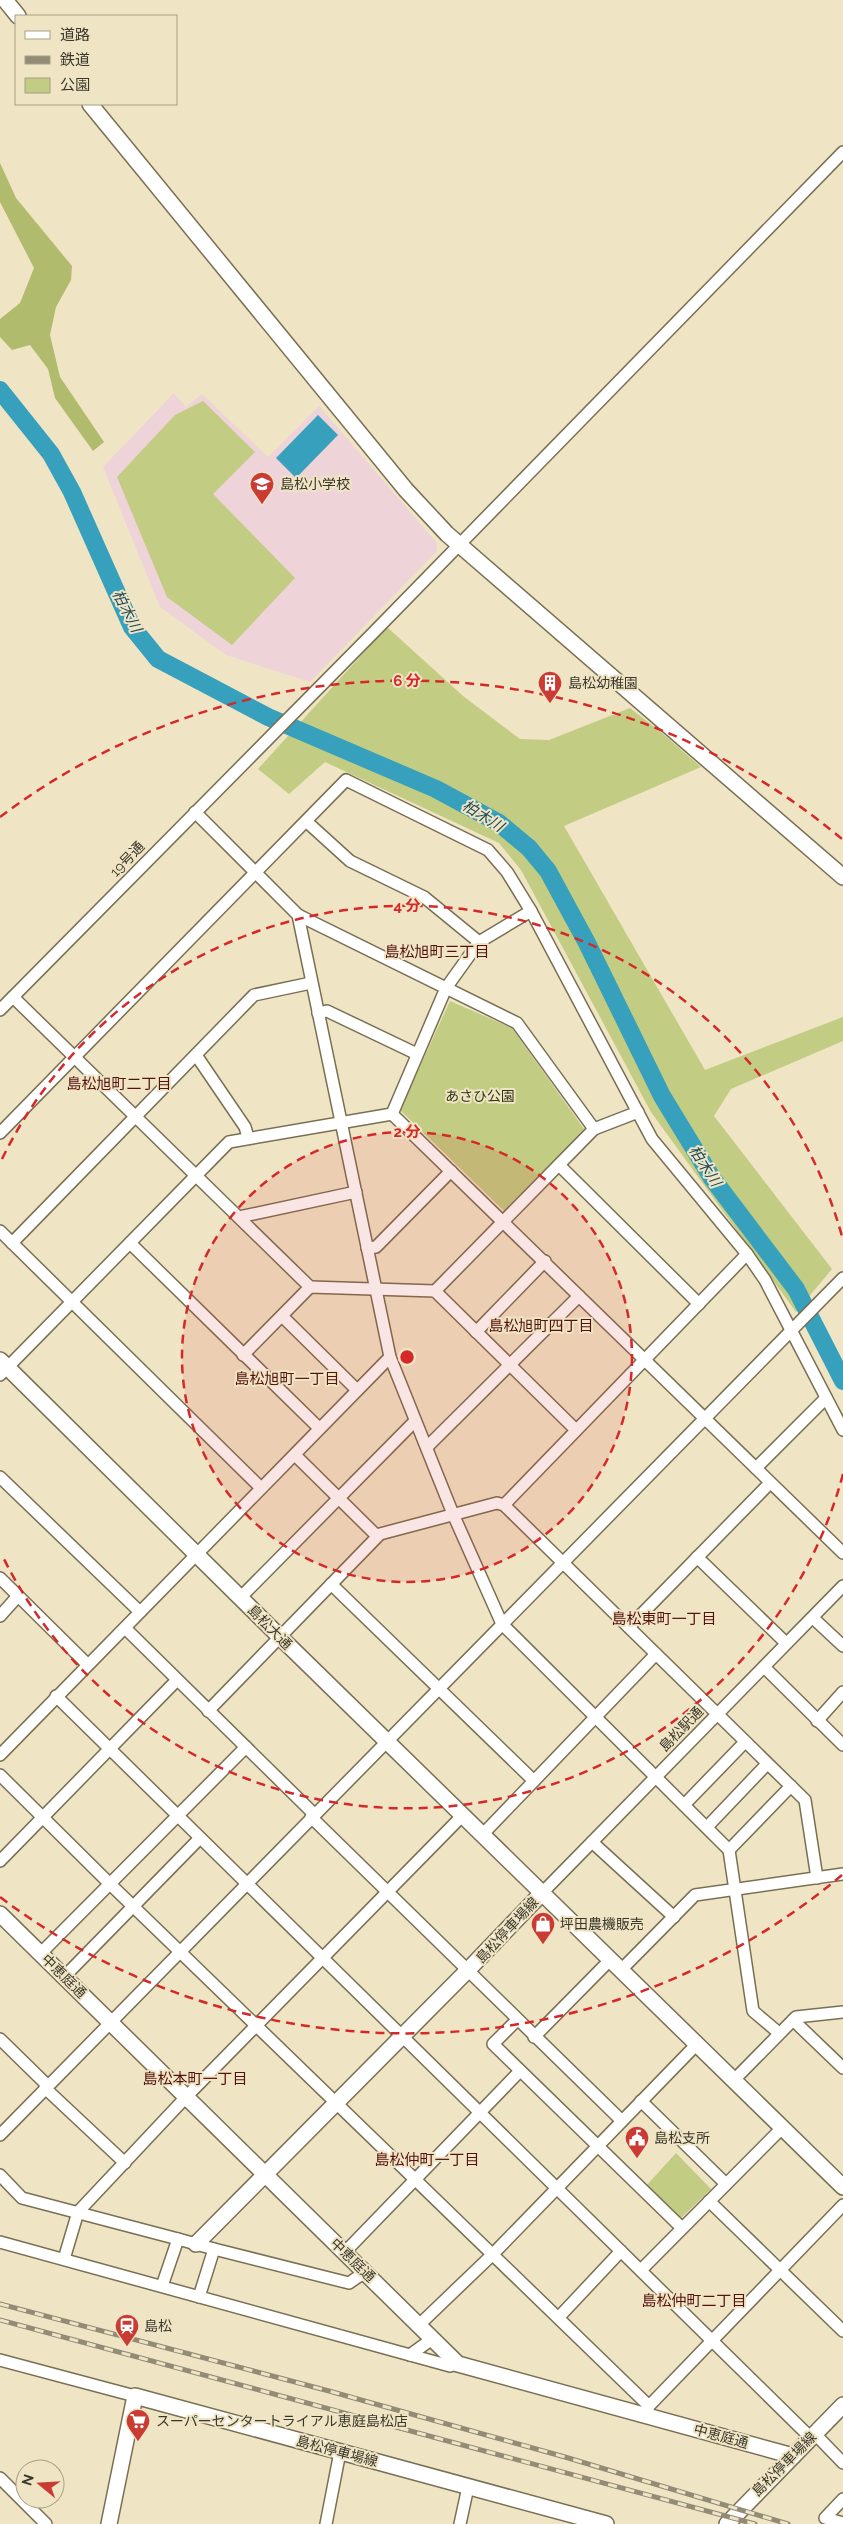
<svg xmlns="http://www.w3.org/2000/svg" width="843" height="2524" viewBox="0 0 843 2524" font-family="Raleway,'Noto Sans JP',sans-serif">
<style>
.education{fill:#eed3d8}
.green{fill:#c2cc82}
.forest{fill:#b1bb6d}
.water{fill:#37a0bc}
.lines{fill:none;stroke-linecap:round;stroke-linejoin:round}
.river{stroke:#37a0bc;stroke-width:18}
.street-casing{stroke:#796f53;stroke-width:14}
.secondary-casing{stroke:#796f53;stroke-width:18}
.street{stroke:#fff;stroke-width:11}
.secondary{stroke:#fff;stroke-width:15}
.rail-casing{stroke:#928b76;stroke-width:5}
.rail{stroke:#efe5c5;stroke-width:3;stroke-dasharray:9;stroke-linecap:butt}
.ring{fill:none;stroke:#d62828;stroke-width:2.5;stroke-dasharray:9 6}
.labels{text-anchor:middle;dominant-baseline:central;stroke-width:4;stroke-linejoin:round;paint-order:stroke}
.poi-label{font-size:14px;fill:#3b372b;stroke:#efe5c5;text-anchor:start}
.street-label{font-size:14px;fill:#3b372b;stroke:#efe5c5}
.park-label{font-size:14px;fill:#313513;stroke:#efe5c5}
.water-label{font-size:15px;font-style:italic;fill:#1f4b58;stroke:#efe5c5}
.neighbourhood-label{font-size:15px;fill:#55110d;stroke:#efe5c5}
.centre{fill:#d62828;stroke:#efe5c5;stroke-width:2.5}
.ring-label{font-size:15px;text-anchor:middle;font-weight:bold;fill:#d62828;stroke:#efe5c5;stroke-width:4;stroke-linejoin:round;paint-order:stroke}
</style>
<rect width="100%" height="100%" fill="#efe5c5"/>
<polygon class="education" points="174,393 186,407 202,394 268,457 319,406 437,543 437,551 310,682 226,655 160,607 103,467"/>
<g class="green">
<polygon points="203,401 255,452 213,494 295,578 232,645 167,597 117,477 175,415"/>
<polygon points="387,627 463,696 520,739 549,740 630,708 662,733 701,767 564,826 705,1070 843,1017 843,1041 731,1089 714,1116 832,1269 796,1312 651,1112 521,870 499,843 325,762 289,794 258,769"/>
<polygon points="450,1001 512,1028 584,1129 505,1212 400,1110"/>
<polygon points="676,2153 711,2189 680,2219 646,2186"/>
</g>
<polygon class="forest" points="0,163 16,198 72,266 71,280 56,307 50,335 60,377 104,442 93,451 55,398 48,369 30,345 12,350 0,337 0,319 20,303 34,268 0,202"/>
<polygon class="water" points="318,415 338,435 296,478 276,458"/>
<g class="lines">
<polyline class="river" points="0,390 51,454 72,492 132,627 158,659 268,717 436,789 499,823 529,848 548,871 587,943 662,1096 712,1178 796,1289 843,1381"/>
<defs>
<g id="street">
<polyline points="195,812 298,915 390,1357 453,1514 502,1624 729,1850 753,2011 779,2033"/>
<polyline points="307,822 350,861 424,897 479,942"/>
<polyline points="298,915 517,1023 594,1129"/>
<polyline points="13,997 310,1287"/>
<polyline points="0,1010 374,632 843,152"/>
<polyline points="318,1013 327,1011 417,1054"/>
<polyline points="196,1055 245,1127 248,1137"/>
<polyline points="392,1114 843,1553"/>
<polyline points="392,1114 446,988 479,942 531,911"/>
<polyline points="0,1133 346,780 488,850 507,872 531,911 652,1139 747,1254 765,1280 843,1430"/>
<polyline points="559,1165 699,1304"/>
<polyline points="239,1217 356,1192"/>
<polyline points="0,1231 260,1487"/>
<polyline points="12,1243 254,995 311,983"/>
<polyline points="130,1243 319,1428"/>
<polyline points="367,1248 376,1247 451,1171"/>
<polyline points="435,1291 576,1430"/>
<polyline points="282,1316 357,1390"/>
<polyline points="476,1332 545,1261"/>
<polyline points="243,1355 310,1287 435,1291 594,1129 638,1112"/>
<polyline points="0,1375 229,1142 392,1114"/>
<polyline points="427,1447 579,1296"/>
<polyline points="295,1455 377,1536"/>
<polyline points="756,1468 826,1398"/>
<polyline points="0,1477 140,1612"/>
<polyline points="504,1505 805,1800 817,1878"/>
<polyline points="697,1557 786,1643"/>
<polyline points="0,1578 87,1664"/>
<polyline points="331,1584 534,1781"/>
<polyline points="241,1597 415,1421"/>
<polyline points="0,1616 18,1596"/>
<polyline points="813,1618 843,1646"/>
<polyline points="629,1627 770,1483"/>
<polyline points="125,1628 314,1814"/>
<polyline points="764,1667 843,1745"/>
<polyline points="56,1696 810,2437"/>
<polyline points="208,1711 380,1534 497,1503 504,1505 747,1254"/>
<polyline points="817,1721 843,1692"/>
<polyline points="0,1755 390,1357"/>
<polyline points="0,1775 110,1884 649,2406"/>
<polyline points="684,1805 745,1742"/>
<polyline points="311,1817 622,2121"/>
<polyline points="707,1827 767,1764"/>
<polyline points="483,1834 656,1654"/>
<polyline points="592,1842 674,1917"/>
<polyline points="729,1850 791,1786"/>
<polyline points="0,1861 177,1680"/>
<polyline points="542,1893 843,1586"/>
<polyline points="41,1953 246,1747"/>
<polyline points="620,1971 695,1895 843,1874"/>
<polyline points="64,1977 200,1838"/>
<polyline points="517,2020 493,2044 682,2228"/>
<polyline points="793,2020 843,2068"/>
<polyline points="534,2037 610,1960"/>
<polyline points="0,2039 47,2085"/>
<polyline points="734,2080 796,2017 843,2012"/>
<polyline points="45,2088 125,2163"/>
<polyline points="641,2101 726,2184"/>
<polyline points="0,2135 843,1278"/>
<polyline points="0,2175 22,2198 178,2239"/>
<polyline points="709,2201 843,2331"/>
<polyline points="0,2242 410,2355 432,2339"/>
<polyline points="214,2249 349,2283 365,2272"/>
<polyline points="345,2252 520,2071"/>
<polyline points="64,2259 78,2212 187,2096 463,1815"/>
<polyline points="641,2270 782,2128"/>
<polyline points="162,2286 178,2239 214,2249 199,2297"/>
<polyline points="559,2317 621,2251"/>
<polyline points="419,2325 493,2254 696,2045"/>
<polyline points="410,2355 450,2366 458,2364"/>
<polyline points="0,2360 135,2396"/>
<polyline points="647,2411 649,2406 843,2205"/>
<polyline points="815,2434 843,2463"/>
<polyline points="0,2478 46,2524"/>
<polyline points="843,2499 825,2518 843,2523"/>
<polyline points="326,2524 340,2452"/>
<polyline points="460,2524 468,2487"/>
</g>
<g id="secondary">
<polyline points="5,0 18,16"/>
<polyline points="90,104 406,490 447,534 843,877"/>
<polyline points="0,1360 280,1637 843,2187"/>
<polyline points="0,1914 458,2364 793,2456"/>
<polyline points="196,2244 467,1971 542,1893"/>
<polyline points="109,2524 135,2396 606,2524"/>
<polyline points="727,2524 843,2405"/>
</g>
</defs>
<use href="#street" class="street-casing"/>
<use href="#secondary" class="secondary-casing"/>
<use href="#street" class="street"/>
<use href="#secondary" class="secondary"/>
<defs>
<g id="rail">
<polyline points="0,2304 329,2391 565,2457 788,2524"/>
<polyline points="0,2320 755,2524"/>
</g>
</defs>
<use href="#rail" class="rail-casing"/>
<use href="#rail" class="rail"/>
</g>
<circle cx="407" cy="1357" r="225" fill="#d62828" fill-opacity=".12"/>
<g class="ring">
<circle cx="407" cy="1357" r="225"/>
<path d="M843 1474A451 451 0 0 1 2 1555M2 1159A451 451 0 0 1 843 1240"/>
<path d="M842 1875A676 676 0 0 1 0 1897M0 817A676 676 0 0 1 842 839"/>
</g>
<defs>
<symbol id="school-pin" viewBox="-11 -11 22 30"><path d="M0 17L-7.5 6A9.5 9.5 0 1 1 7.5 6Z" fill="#ca3c33" stroke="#efe5c5"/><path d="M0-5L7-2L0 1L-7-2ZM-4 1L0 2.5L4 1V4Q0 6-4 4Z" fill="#fff"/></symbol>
<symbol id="building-pin" viewBox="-11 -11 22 30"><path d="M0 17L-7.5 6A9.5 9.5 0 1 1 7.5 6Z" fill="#ca3c33" stroke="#efe5c5"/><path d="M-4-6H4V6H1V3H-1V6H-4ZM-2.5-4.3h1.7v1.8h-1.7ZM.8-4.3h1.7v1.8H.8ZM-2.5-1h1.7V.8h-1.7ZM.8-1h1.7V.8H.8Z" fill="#fff"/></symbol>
<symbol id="shop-pin" viewBox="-11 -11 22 30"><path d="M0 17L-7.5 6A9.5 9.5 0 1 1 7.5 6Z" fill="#ca3c33" stroke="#efe5c5"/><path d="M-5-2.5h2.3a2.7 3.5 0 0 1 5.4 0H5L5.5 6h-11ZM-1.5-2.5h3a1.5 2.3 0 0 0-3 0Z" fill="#fff"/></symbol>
<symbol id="civic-pin" viewBox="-11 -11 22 30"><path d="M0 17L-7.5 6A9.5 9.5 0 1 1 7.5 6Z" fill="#ca3c33" stroke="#efe5c5"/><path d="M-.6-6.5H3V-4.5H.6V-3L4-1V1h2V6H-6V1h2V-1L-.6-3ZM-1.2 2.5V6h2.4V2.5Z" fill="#fff"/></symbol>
<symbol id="station-pin" viewBox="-11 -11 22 30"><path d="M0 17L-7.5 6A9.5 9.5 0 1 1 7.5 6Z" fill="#ca3c33" stroke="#efe5c5"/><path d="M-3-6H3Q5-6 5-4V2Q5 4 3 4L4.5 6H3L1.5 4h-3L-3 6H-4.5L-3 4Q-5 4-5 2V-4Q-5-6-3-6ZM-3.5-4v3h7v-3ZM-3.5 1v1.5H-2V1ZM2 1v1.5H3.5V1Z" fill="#fff"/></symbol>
<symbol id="supermarket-pin" viewBox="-11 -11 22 30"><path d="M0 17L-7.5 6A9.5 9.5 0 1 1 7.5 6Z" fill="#ca3c33" stroke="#efe5c5"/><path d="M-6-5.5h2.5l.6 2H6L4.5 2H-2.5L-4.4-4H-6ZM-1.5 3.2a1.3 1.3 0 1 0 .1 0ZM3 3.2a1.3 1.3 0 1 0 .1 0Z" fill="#fff"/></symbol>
</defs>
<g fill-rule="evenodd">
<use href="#school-pin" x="248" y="470" width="28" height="38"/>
<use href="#building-pin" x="536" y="669" width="28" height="38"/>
<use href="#shop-pin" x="529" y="1910" width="28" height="38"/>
<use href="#civic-pin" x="623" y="2124" width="28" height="38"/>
<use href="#station-pin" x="113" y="2312" width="28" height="38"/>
<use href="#supermarket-pin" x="124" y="2407" width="28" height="38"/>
</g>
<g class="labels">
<g class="poi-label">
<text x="280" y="484">島松小学校</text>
<text x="568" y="683">島松幼稚園</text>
<text x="560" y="1924">坪田農機販売</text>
<text x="654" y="2138">島松支所</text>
<text x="144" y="2326">島松</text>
<text x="156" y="2421">スーパーセンタートライアル恵庭島松店</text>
</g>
<g class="street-label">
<text transform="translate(127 859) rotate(-46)">19号通</text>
<text transform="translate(270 1627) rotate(45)">島松大通</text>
<text transform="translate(681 1729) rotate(-46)">島松駅通</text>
<text transform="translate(507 1930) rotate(-47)">島松停車場線</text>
<text transform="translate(64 1976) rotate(44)">中恵庭通</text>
<text transform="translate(353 2260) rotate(44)">中恵庭通</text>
<text transform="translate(721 2436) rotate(15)">中恵庭通</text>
<text transform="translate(337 2451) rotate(15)">島松停車場線</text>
<text transform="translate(784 2464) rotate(-45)">島松停車場線</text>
</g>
<g class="park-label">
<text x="480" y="1096">あさひ公園</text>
</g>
<g class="water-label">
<text transform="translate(127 611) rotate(63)">柏木川</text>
<text transform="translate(483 816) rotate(32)">柏木川</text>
<text transform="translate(705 1166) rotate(57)">柏木川</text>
</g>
<g class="neighbourhood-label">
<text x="437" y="952">島松旭町三丁目</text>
<text x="119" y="1084">島松旭町二丁目</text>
<text x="541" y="1326">島松旭町四丁目</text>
<text x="287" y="1379">島松旭町一丁目</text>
<text x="664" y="1619">島松東町一丁目</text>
<text x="195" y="2079">島松本町一丁目</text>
<text x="427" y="2160">島松仲町一丁目</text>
<text x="694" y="2301">島松仲町二丁目</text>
</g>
</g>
<circle cx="407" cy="1357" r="8" class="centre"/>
<g class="ring-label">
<text x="407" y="686">6 分</text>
<text x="407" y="911">4 分</text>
<text x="407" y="1137">2 分</text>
</g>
<rect x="15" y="15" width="162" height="90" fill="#efe5c5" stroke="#a79f87"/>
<rect x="25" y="31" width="25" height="8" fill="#ffffff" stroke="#a79f87"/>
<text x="60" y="40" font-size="15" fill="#3b372b">道路</text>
<rect x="25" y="56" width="25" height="8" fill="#928b76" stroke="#a79f87"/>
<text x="60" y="65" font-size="15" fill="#3b372b">鉄道</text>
<rect x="25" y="78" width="25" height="15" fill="#c2cc82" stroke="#a79f87"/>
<text x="60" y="90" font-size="15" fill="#3b372b">公園</text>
<g transform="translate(40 2484) rotate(288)"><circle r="24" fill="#efe5c5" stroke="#a79f87"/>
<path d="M0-4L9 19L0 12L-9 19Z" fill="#ca3c33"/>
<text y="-8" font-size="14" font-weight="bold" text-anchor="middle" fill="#3b372b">N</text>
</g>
</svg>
